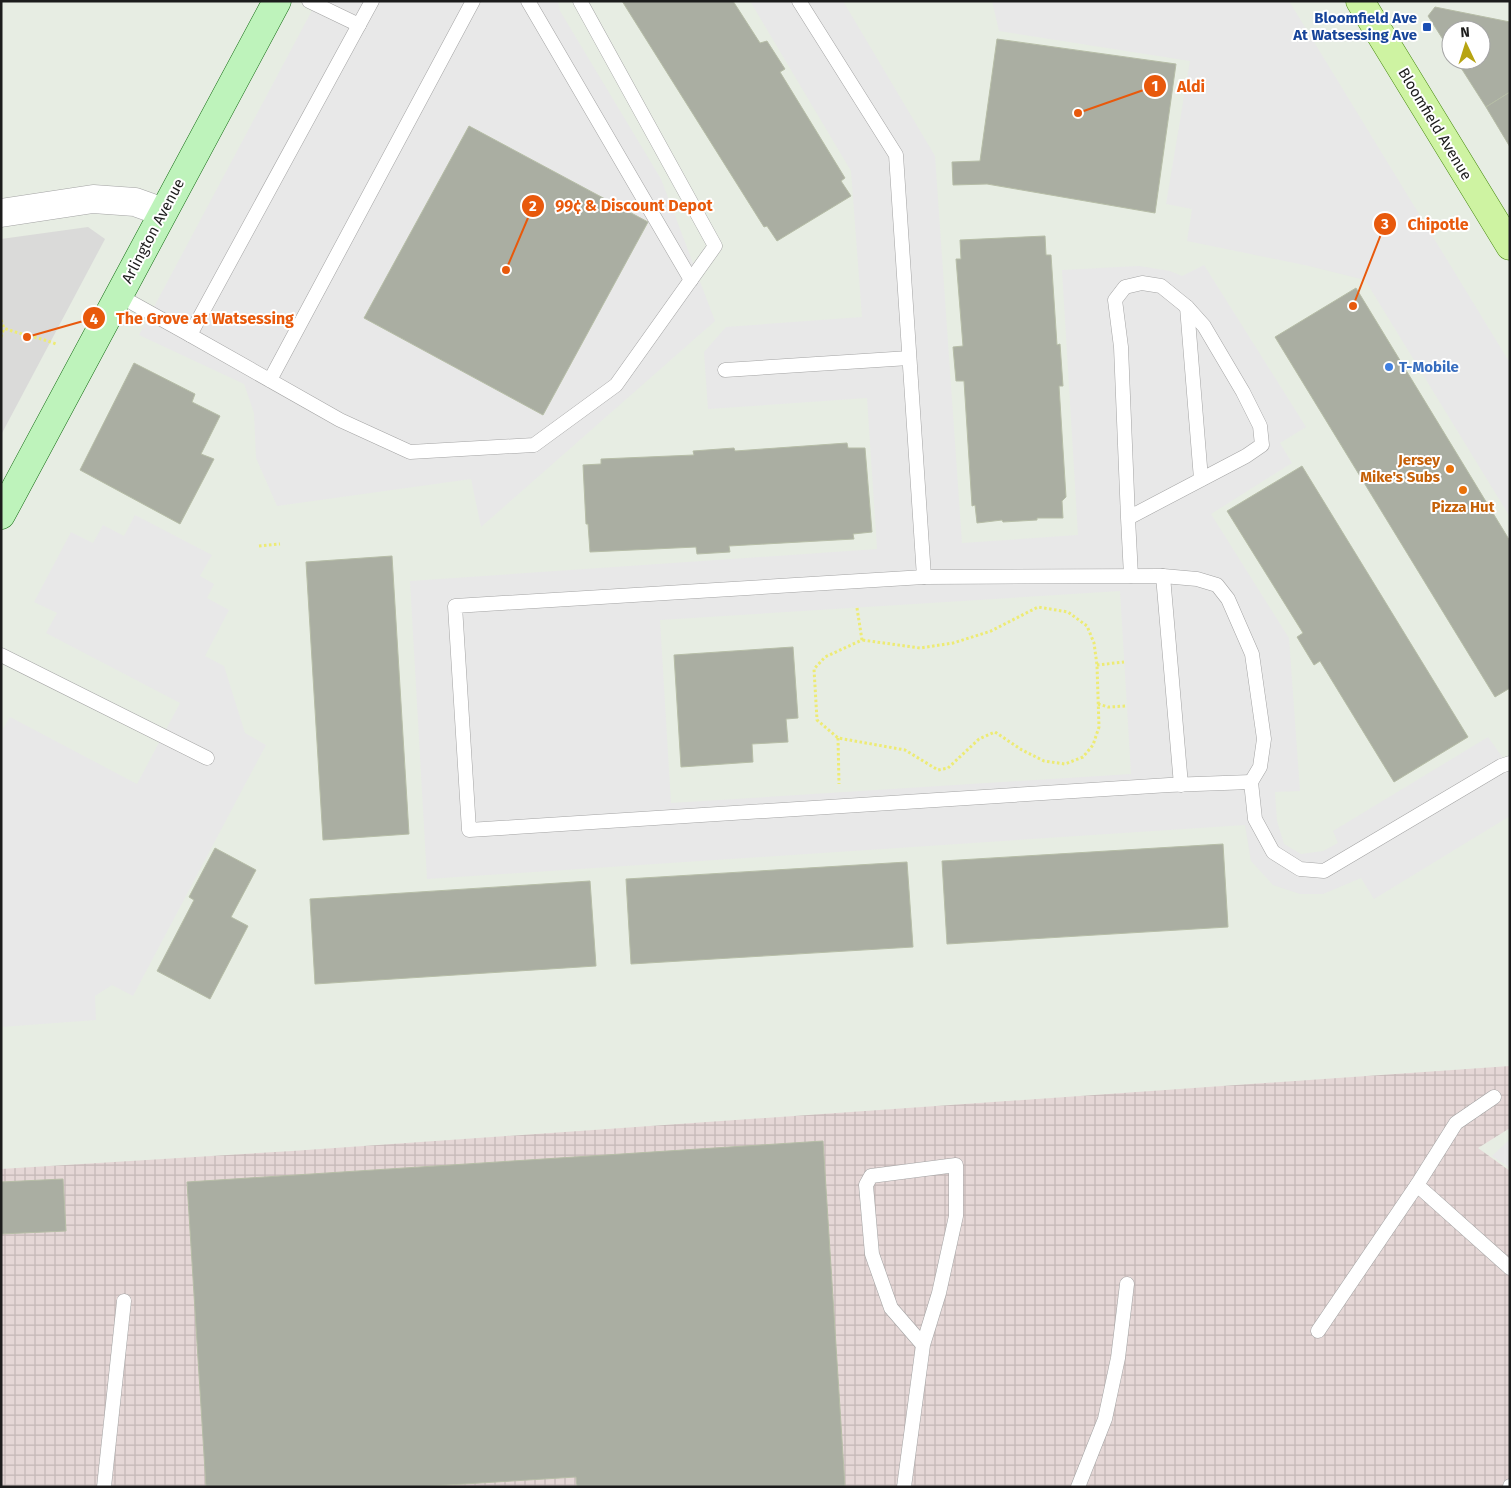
<svg xmlns="http://www.w3.org/2000/svg" width="1511" height="1488" viewBox="0 0 1511 1488" font-family="'Fira Sans',sans-serif">
<style>
.residential{fill:#dadad9}
.industrial{fill:url(#industrial-grid)}
.parking{fill:#e8e8e8;fill-rule:evenodd}
.building{fill:#aaaea2;stroke:#b6bda7}
.lines{fill:none;stroke-linecap:round;stroke-linejoin:round}
.lane-casing{stroke:#a3a3a3;stroke-width:15}
.street-casing{stroke:#a3a3a3;stroke-width:29}
.secondary-casing{stroke:#0f690e;stroke-width:29}
.primary-casing{stroke:#44880d;stroke-width:29}
.path{stroke:#edeb74;stroke-width:3;stroke-dasharray:2.5 2.5;stroke-linecap:butt}
.lane{stroke:#fff;stroke-width:14}
.street{stroke:#fff;stroke-width:28}
.secondary{stroke:#bef3bb;stroke-width:28}
.primary{stroke:#cef3a2;stroke-width:28}
.transit-dot{fill:#1a4fb4;stroke:#fff;stroke-width:2}
.shop-dot{fill:#3f7fe0;stroke:#fff;stroke-width:2}
.food-dot{fill:#e8710a;stroke:#fff;stroke-width:2}
.labels{text-anchor:middle;dominant-baseline:central;stroke-width:4;stroke-linejoin:round;paint-order:stroke}
.transit-label{font-size:15px;font-weight:bold;fill:#164399;stroke:#fff;text-anchor:end}
.street-label{font-size:15px;fill:#1c1c1c;stroke:#fff}
.shop-label{font-size:15px;font-weight:bold;fill:#366cbe;stroke:#fff;text-anchor:start}
.food-label{font-size:15px;font-weight:bold;fill:#c56008;stroke:#fff;text-anchor:end}
.leader{fill:none;stroke:#e8590c;stroke-width:2}
.callout-dot{fill:#e8590c;stroke:#fff;stroke-width:2}
.mark-label{font-size:15px;text-anchor:middle;font-weight:bold;fill:#fff}
.callout-label{font-size:16px;text-anchor:middle;font-weight:bold;fill:#e8590c;stroke:#fff;stroke-width:4;stroke-linejoin:round;paint-order:stroke}
</style>
<defs>
<pattern id="industrial-grid" width="8" height="8" patternUnits="userSpaceOnUse" patternTransform="scale(1.25)"><rect width="8" height="8" fill="#e5d7d6"/><path d="M0 4h8M4 0v8" fill="none" stroke="#c4b8b7"/></pattern>
</defs>
<rect width="100%" height="100%" fill="#e7ede3"/>
<polygon class="residential" points="88,227 105,239 1,435 1,239"/>
<polygon class="industrial" points="1510,1066 1510,1128 1478,1148 1510,1171 1510,1487 1,1487 1,1169 292,1151"/>
<g class="parking">
<path d="M317,1H558L560,11L661,179L715,321L481,527L471,479L277,506L256,458L254,413L244,384L139,335ZM469,126L648,222L543,415L364,318Z"/>
<path d="M750,1H843L935,156L962,543L1078,535L1062,270L1139,266L1170,271L1182,276L1204,265L1306,427L1280,443L1292,463L1211,514L1289,638L1300,791L1275,792L1277,821L1284,844L1301,854L1323,851L1338,843L1333,831L1488,737L1510,768V816L1374,899L1361,878L1323,894H1300L1273,885L1251,861L1245,825L427,879L410,581L877,549L867,398L708,409L704,352L726,327L862,317L851,171ZM1120,591L1131,774L671,803L660,620Z"/>
<polygon points="992,1 1289,1 1510,363 1510,517 1365,280 1309,266 1187,241 1192,209 1166,204 1190,61 999,31"/>
<polygon points="135,515 212,555 200,576 214,584 207,598 229,610 205,656 224,666 245,733 266,745 133,996 112,985 95,996 96,1020 1,1027 1,732 10,717 137,784 180,703 46,633 57,613 34,602 71,532 93,543 103,525 124,536"/>
<polygon points="1510,1139 1510,1168 1492,1156"/>
</g>
<g class="building">
<polygon points="622,1 733,1 760,43 767,41 785,69 780,72 845,178 841,181 851,196 777,241 767,226 764,227"/>
<polygon points="1435,7 1510,22 1510,92 1486,107 1456,60 1481,60 1481,30 1451,30 1451,52 1428,16"/>
<polygon points="997,39 1176,64 1155,213 987,184 953,185 952,162 980,161"/>
<polygon points="1510,92 1510,147 1486,107"/>
<polygon points="469,126 648,222 543,415 364,318"/>
<polygon points="1045,236 1046,255 1051,255 1057,345 1060,344 1063,386 1059,386 1066,497 1062,501 1063,518 1037,518 1037,520 1003,522 1002,520 977,523 975,505 972,506 964,381 956,381 953,347 963,346 956,259 961,259 960,240"/>
<polygon points="1356,288 1510,541 1510,688 1495,697 1275,337"/>
<polygon points="134,363 195,394 192,402 220,416 201,454 214,459 180,524 80,470"/>
<polygon points="847,443 848,448 865,448 872,532 853,534 854,539 729,546 730,552 697,554 696,547 590,552 588,524 586,524 583,465 601,464 601,459 694,455 693,451 734,448 735,451"/>
<polygon points="1302,466 1468,737 1394,782 1320,661 1314,665 1297,637 1303,633 1227,511"/>
<polygon points="392,556 409,834 323,840 306,562"/>
<polygon points="793,647 798,718 786,719 788,742 752,744 753,762 681,767 674,655"/>
<polygon points="1223,844 1228,927 947,944 942,861"/>
<polygon points="215,848 256,870 231,917 248,926 210,999 157,971 194,900 189,897"/>
<polygon points="907,862 913,947 631,964 626,879"/>
<polygon points="590,881 596,966 315,984 310,899"/>
<polygon points="823,1141 845,1487 577,1487 576,1477 416,1487 206,1487 187,1182"/>
<polygon points="63,1179 66,1231 1,1234 1,1182"/>
</g>
<g class="lines">
<defs>
<g id="lane">
<polyline points="309,1 359,25"/>
<polyline points="372,1 190,335 340,420 410,452 534,445 616,385 715,246 580,1"/>
<polyline points="528,1 691,280"/>
<polyline points="799,1 896,155 924,577 455,606 469,830 1169,785 1251,782 1255,819 1273,852 1300,869 1324,871 1501,766 1510,763"/>
<polyline points="118,295 190,335"/>
<polyline points="1187,307 1201,479"/>
<polyline points="725,370 909,358"/>
<polyline points="270,380 473,1"/>
<polyline points="1128,518 1246,456 1262,445 1260,426 1243,392 1204,326 1187,307 1161,286 1142,283 1125,287 1115,300 1121,347 1128,518 1131,576"/>
<polyline points="1163,576 1181,785"/>
<polyline points="924,577 1163,576 1197,579 1217,585 1228,599 1252,654 1264,739 1260,767 1251,782"/>
<polyline points="1,655 207,758"/>
<polyline points="1417,1185 1456,1123 1494,1097"/>
<polyline points="1318,1331 1417,1185 1510,1268"/>
<polyline points="104,1487 124,1301"/>
<polyline points="904,1487 923,1345 939,1293 956,1216 956,1165 871,1176 866,1185 872,1254 891,1308 923,1345"/>
<polyline points="1078,1487 1105,1419 1118,1358 1127,1284"/>
<polyline points="1510,1487 1510,1486"/>
</g>
<polyline id="street" points="1,213 93,199 135,202 163,212"/>
<polyline id="secondary" points="1,515 277,1"/>
<polyline id="primary" points="1360,1 1510,246"/>
</defs>
<use href="#lane" class="lane-casing"/>
<use href="#street" class="street-casing"/>
<use href="#secondary" class="secondary-casing"/>
<use href="#primary" class="primary-casing"/>
<g class="path">
<path d="M1,320L4,328C21,335 39,337 56,344"/>
<polyline points="1,337 4,328"/>
<polyline points="259,546 280,544"/>
<polyline points="857,608 862,640 825,657 814,669 817,720 838,738 905,750 938,770 948,768 979,739 995,732 1022,750 1044,761 1065,764 1083,757 1093,745 1099,727 1097,665 1094,643 1087,626 1068,612 1038,607 991,631 953,643 920,648 862,640"/>
<polyline points="1097,665 1124,662"/>
<polyline points="1098,704 1108,707 1127,706"/>
<polyline points="838,738 839,784"/>
</g>
<use href="#lane" class="lane"/>
<use href="#street" class="street"/>
<use href="#secondary" class="secondary"/>
<use href="#primary" class="primary"/>
</g>
<rect class="transit-dot" x="1422" y="22" width="10" height="10" rx="2.5"/>
<circle class="shop-dot" cx="1389" cy="367" r="5"/>
<g class="food-dot">
<circle cx="1450" cy="469" r="5"/>
<circle cx="1463" cy="490" r="5"/>
</g>
<g class="labels">
<g class="transit-label">
<text x="1417" y="18">Bloomfield Ave<tspan x="1417" dy="17">At Watsessing Ave</tspan></text>
</g>
<g class="street-label">
<text transform="translate(1435 124) rotate(59)">Bloomfield Avenue</text>
<text transform="translate(153 231) rotate(-62)">Arlington Avenue</text>
</g>
<g class="shop-label">
<text x="1399" y="367">T-Mobile</text>
</g>
<g class="food-label">
<text x="1440" y="460">Jersey<tspan x="1440" dy="17">Mike's Subs</tspan></text>
<text x="1463" y="507" text-anchor="middle">Pizza Hut</text>
</g>
</g>
<path class="leader" d="M1078 113L1155 86M506 270L533 206M1353 306L1385 224M27 337L94 318"/>
<g class="callout-dot">
<circle cx="1078" cy="113" r="5"/>
<circle cx="506" cy="270" r="5"/>
<circle cx="1353" cy="306" r="5"/>
<circle cx="27" cy="337" r="5"/>
<circle cx="1155" cy="86" r="12"/>
<circle cx="533" cy="206" r="12"/>
<circle cx="1385" cy="224" r="12"/>
<circle cx="94" cy="318" r="12"/>
</g>
<g class="mark-label">
<text x="1155" y="91">1</text>
<text x="533" y="211">2</text>
<text x="1385" y="229">3</text>
<text x="94" y="324">4</text>
</g>
<g class="callout-label">
<text x="1191" y="92">Aldi</text>
<text x="634" y="211">99¢ &amp; Discount Depot</text>
<text x="1438" y="230">Chipotle</text>
<text x="205" y="324">The Grove at Watsessing</text>
</g>
<rect width="1511" height="1488" fill="none" stroke="#1c1c1c" stroke-width="5"/>
<g transform="translate(1466 45) rotate(356)"><circle r="24" fill="#ffffff" stroke="#a4a4a4"/>
<path d="M0-4L9 19L0 12L-9 19Z" fill="#b7a412"/>
<text y="-8" font-size="14" font-weight="bold" text-anchor="middle" fill="#1c1c1c">N</text>
</g>
</svg>
